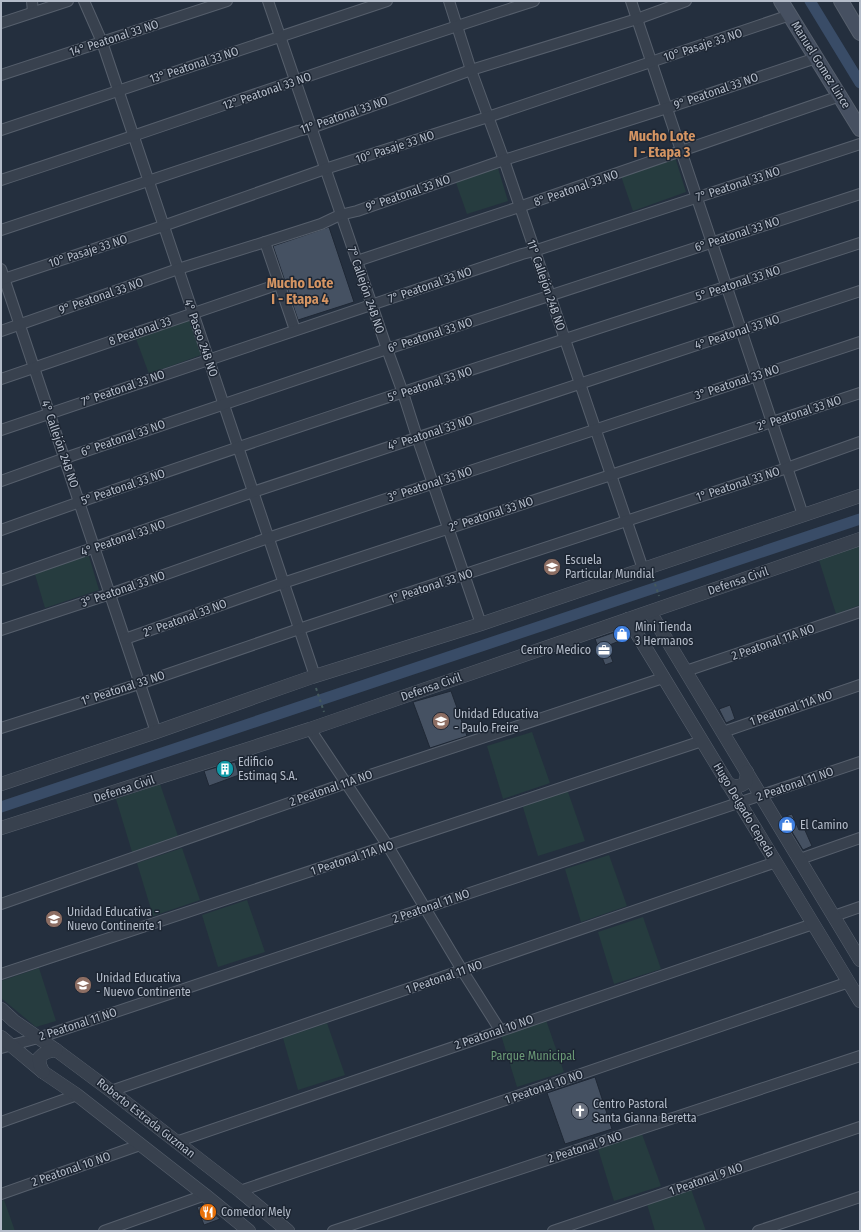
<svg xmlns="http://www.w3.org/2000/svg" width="861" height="1232" viewBox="0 0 861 1232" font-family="'Fira Sans Condensed',sans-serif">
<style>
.green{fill:#263c3f}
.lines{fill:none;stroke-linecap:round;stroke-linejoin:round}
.canal{stroke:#394c67;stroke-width:11}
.building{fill:#455162;stroke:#1f2835}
.minor-casing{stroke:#565f6c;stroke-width:12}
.tertiary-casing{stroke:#565f6c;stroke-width:14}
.secondary-casing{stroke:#565f6c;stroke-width:16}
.path{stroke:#44595c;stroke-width:2;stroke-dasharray:3 3;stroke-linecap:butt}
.minor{stroke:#38414e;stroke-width:10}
.tertiary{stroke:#38414e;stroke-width:13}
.secondary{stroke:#465061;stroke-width:14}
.labels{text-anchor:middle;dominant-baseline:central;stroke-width:3;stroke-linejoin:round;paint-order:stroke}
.street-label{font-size:12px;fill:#b4bcc9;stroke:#1d2633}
.poi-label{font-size:12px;fill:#b4bcc9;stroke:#1d2633;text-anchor:start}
.park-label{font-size:12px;fill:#6b9a76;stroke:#1d2633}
.quarter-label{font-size:14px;font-weight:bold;fill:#d59563;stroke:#1d2633}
</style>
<rect width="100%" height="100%" fill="#242f3e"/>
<g class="green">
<polygon points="675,157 686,192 633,211 621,176"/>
<polygon points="497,165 508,201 467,214 455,180"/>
<polygon points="189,317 201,355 149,374 135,336"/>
<polygon points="860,545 860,605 836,614 819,560"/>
<polygon points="88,553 99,590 45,608 34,571"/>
<polygon points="532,732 550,783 503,799 487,746"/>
<polygon points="160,784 178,836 132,852 116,799"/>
<polygon points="567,789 585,841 538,856 522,804"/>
<polygon points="182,848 200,900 153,916 137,863"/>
<polygon points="609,855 627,906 581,922 565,869"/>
<polygon points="247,900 265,952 218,967 202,915"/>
<polygon points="643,917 661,969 614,984 598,932"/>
<polygon points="39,968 56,1021 36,1027 1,998 1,981"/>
<polygon points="546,1020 564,1072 517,1087 501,1035"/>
<polygon points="327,1023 345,1075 298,1090 283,1038"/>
<polygon points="642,1134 661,1186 614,1201 598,1149"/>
<polygon points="691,1189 706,1231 655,1231 647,1204"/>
<polygon points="4,1200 15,1231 1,1231 1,1201"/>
</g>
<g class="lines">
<g class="canal">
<polyline points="810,1 860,83"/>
<polyline points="1,807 860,519"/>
</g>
</g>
<g class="building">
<polygon points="329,227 354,302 298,320 273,246"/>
<polygon points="624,629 627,638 607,646 613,662 605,665 595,639"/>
<polygon points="451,691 467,736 430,748 413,702"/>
<polygon points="730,705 735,719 726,723 719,709"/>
<polygon points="235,762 239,775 209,786 204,771"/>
<polygon points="792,814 799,830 804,828 812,846 803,850 783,817"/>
<polygon points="595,1077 612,1129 565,1144 547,1093"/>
<polygon points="204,1205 220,1219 204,1225 197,1207"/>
</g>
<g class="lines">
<defs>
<g id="minor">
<polyline points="32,1 33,12"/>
<polyline points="84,1 102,42 315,676"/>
<polyline points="268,1 387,349 403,393 417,437 481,624"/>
<polyline points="449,1 471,70 504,160 643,569"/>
<polyline points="631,1 803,515"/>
<polyline points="1,23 68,1"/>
<polyline points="1,75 227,1"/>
<polyline points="1,130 387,1"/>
<path d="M1,180C179,122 355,58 534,1"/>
<polyline points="1,230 298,131 311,128 471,70 637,19 686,1"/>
<polyline points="265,242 295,330"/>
<polyline points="357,261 519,207 840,96"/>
<polyline points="1,269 156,732"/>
<polyline points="1,280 163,226 325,169 488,117 790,15"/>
<polyline points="1,331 178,269 265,242 321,224 340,215 357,211 504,160 667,108 816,58"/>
<polyline points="1,379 279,284"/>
<polyline points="1,430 522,254 534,251 860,144"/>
<polyline points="1,481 71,456 387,349 860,194"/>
<path d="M1,530C285,428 573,337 860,243"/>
<polyline points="1,580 253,492 860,291"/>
<polyline points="1,630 110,594 268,538 860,342"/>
<polyline points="125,639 283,583 860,393"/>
<polyline points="686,671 860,612"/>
<polyline points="1,728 139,684 299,629 787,468 860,442"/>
<polyline points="310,729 388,846 462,970 500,1030"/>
<polyline points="723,732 860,685"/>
<polyline points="800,859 860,838"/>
<polyline points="1,904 346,783 663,678"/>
<polyline points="834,916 860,907"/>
<polyline points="1,974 702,741"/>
<polyline points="1,1048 38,1038 860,762"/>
<polyline points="111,1091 776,862"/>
<polyline points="1,1122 77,1095"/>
<polyline points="176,1142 813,924"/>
<polyline points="240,1191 849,982"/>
<polyline points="1,1194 140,1145"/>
<polyline points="104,1231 205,1195"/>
<polyline points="333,1231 860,1056"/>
<polyline points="553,1231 860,1127"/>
<polyline points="758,1231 860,1197"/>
</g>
<g id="tertiary">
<polyline points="650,612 860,960"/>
<polyline points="628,619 860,1001"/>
<path d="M727,783C734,787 739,788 746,782L747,772"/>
<polyline points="1,784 156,732 312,677 481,624 860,496"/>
<polyline points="1,828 310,729 860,539"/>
<polyline points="1,1009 14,1021 56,1050 111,1091 240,1191 288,1231"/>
<polyline points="1,1037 43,1072 77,1095 205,1195 249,1231"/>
<path d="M43,1072L40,1065L39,1058C44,1052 49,1051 56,1050"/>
</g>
<g id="secondary">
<polyline points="781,1 860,129"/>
<polyline points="841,1 860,33"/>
</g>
</defs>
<use href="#minor" class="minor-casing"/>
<use href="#tertiary" class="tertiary-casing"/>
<use href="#secondary" class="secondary-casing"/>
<g class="path">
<polyline points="653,578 659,596"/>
<polyline points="316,688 324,712"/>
</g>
<use href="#minor" class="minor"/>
<use href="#tertiary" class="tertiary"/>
<use href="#secondary" class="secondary"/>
</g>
<defs>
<symbol id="school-disc" viewBox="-11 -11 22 22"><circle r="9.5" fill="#8d6e63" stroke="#1d2633"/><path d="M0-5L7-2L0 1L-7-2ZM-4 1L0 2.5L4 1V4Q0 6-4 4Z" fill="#fff"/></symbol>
<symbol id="shop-disc" viewBox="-11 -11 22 22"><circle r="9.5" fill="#3f7fe0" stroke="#1d2633"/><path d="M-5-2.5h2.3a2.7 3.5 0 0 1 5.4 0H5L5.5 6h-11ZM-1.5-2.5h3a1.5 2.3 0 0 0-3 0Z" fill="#fff"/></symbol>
<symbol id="office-disc" viewBox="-11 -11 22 22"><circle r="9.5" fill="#5c6f8a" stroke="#1d2633"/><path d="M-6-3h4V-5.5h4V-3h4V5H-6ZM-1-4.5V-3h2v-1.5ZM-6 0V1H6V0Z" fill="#fff"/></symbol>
<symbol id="building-disc" viewBox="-11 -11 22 22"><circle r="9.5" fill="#0f9aa8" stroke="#1d2633"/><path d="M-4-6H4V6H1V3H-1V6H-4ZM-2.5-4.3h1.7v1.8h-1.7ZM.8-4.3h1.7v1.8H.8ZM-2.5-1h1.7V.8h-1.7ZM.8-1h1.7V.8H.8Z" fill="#fff"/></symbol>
<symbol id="church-disc" viewBox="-11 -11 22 22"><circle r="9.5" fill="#6b7280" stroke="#1d2633"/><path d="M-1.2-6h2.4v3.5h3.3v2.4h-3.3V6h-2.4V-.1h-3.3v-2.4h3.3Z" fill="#fff"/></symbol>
<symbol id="restaurant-disc" viewBox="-11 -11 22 22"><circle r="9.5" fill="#e8710a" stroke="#1d2633"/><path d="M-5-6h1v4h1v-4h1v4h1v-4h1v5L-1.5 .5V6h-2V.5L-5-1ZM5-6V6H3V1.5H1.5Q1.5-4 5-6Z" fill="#fff"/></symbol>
</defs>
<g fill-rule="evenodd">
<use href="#school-disc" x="542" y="557" width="20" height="20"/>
<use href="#shop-disc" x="612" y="624" width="20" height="20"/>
<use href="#office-disc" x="594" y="640" width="20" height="20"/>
<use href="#school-disc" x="431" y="711" width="20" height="20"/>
<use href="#building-disc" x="215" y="759" width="20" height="20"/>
<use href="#shop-disc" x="777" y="815" width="20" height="20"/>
<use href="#school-disc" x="44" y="909" width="20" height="20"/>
<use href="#school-disc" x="73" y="975" width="20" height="20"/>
<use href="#church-disc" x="570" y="1101" width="20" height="20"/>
<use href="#restaurant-disc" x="198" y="1202" width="20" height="20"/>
</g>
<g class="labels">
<g class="street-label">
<text transform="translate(114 38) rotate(-18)">14° Peatonal 33 NO</text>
<text transform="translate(703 45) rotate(-18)">10° Pasaje 33 NO</text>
<text transform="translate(194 65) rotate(-18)">13° Peatonal 33 NO</text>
<text transform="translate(821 65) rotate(58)">Manuel Gomez Lince</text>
<text transform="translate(267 91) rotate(-19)">12° Peatonal 33 NO</text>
<text transform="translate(716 91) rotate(-19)">9° Peatonal 33 NO</text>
<text transform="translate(344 115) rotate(-19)">11° Peatonal 33 NO</text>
<text transform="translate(395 147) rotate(-18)">10° Pasaje 33 NO</text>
<text transform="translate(738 184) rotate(-18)">7° Peatonal 33 NO</text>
<text transform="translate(576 188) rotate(-19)">8° Peatonal 33 NO</text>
<text transform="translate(408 193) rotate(-19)">9° Peatonal 33 NO</text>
<text transform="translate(737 234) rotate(-18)">6° Peatonal 33 NO</text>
<text transform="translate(88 251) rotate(-18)">10° Pasaje 33 NO</text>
<text transform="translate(738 283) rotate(-18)">5° Peatonal 33 NO</text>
<text transform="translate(430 285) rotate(-19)">7° Peatonal 33 NO</text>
<text transform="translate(546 285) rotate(71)">11° Callejón 24B NO</text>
<text transform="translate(366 290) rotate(71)">7° Callejón 24B NO</text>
<text transform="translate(101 296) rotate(-19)">9° Peatonal 33 NO</text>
<text transform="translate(140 331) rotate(-19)">8 Peatonal 33</text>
<text transform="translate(737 332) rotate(-18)">4° Peatonal 33 NO</text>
<text transform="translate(430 335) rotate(-18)">6° Peatonal 33 NO</text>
<text transform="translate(201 338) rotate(71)">4° Paseo 24B NO</text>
<text transform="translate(737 382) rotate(-18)">3° Peatonal 33 NO</text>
<text transform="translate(430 384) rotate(-18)">5° Peatonal 33 NO</text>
<text transform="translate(123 388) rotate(-19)">7° Peatonal 33 NO</text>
<text transform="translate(799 413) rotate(-18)">2° Peatonal 33 NO</text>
<text transform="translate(430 433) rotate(-18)">4° Peatonal 33 NO</text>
<text transform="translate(123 438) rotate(-19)">6° Peatonal 33 NO</text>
<text transform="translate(60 444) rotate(71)">4° Callejón 24B NO</text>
<text transform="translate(430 484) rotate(-18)">3° Peatonal 33 NO</text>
<text transform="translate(738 484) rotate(-18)">1° Peatonal 33 NO</text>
<text transform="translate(123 487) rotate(-19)">5° Peatonal 33 NO</text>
<text transform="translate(491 514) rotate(-18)">2° Peatonal 33 NO</text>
<text transform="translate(123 538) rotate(-19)">4° Peatonal 33 NO</text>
<text transform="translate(738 581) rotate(-19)">Defensa Civil</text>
<text transform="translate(431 586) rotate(-18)">1° Peatonal 33 NO</text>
<text transform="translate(123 589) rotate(-19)">3° Peatonal 33 NO</text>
<text transform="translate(185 618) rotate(-20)">2° Peatonal 33 NO</text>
<text transform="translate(773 642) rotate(-19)">2 Peatonal 11A NO</text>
<text transform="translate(431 687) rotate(-19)">Defensa Civil</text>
<text transform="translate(123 688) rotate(-18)">1° Peatonal 33 NO</text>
<text transform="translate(791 708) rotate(-19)">1 Peatonal 11A NO</text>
<text transform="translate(795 784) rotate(-19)">2 Peatonal 11 NO</text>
<text transform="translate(331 788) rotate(-19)">2 Peatonal 11A NO</text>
<text transform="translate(124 789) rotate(-18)">Defensa Civil</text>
<text transform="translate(744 810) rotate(59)">Hugo Delgado Cepeda</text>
<text transform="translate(352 858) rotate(-18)">1 Peatonal 11A NO</text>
<text transform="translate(431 906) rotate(-19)">2 Peatonal 11 NO</text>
<text transform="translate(444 977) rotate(-19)">1 Peatonal 11 NO</text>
<text transform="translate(78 1024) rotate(-18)">2 Peatonal 11 NO</text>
<text transform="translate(494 1032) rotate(-19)">2 Peatonal 10 NO</text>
<text transform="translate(544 1087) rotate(-19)">1 Peatonal 10 NO</text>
<text transform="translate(146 1118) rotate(38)">Roberto Estrada Guzman</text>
<text transform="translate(585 1147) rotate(-18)">2 Peatonal 9 NO</text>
<text transform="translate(71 1169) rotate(-19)">2 Peatonal 10 NO</text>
<text transform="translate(706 1179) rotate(-19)">1 Peatonal 9 NO</text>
</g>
<g class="poi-label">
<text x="565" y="560">Escuela<tspan x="565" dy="14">Particular Mundial</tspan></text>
<text x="635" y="627">Mini Tienda<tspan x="635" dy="14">3 Hermanos</tspan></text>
<text x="591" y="650" text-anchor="end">Centro Medico</text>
<text x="454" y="714">Unidad Educativa<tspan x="454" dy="14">- Paulo Freire</tspan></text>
<text x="238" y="762">Edificio<tspan x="238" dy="14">Estimaq S.A.</tspan></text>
<text x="800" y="825">El Camino</text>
<text x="67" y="912">Unidad Educativa -<tspan x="67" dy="14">Nuevo Continente 1</tspan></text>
<text x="96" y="978">Unidad Educativa<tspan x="96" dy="14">- Nuevo Continente</tspan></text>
<text x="593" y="1104">Centro Pastoral<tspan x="593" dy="14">Santa Gianna Beretta</tspan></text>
<text x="221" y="1212">Comedor Mely</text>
</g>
<g class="park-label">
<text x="533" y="1056">Parque Municipal</text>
</g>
<g class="quarter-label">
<text x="662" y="136">Mucho Lote<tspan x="662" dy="16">I - Etapa 3</tspan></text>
<text x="300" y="283">Mucho Lote<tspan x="300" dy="16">I - Etapa 4</tspan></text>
</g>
</g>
<rect width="861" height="1232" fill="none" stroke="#b4bcc9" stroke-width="4"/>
</svg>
